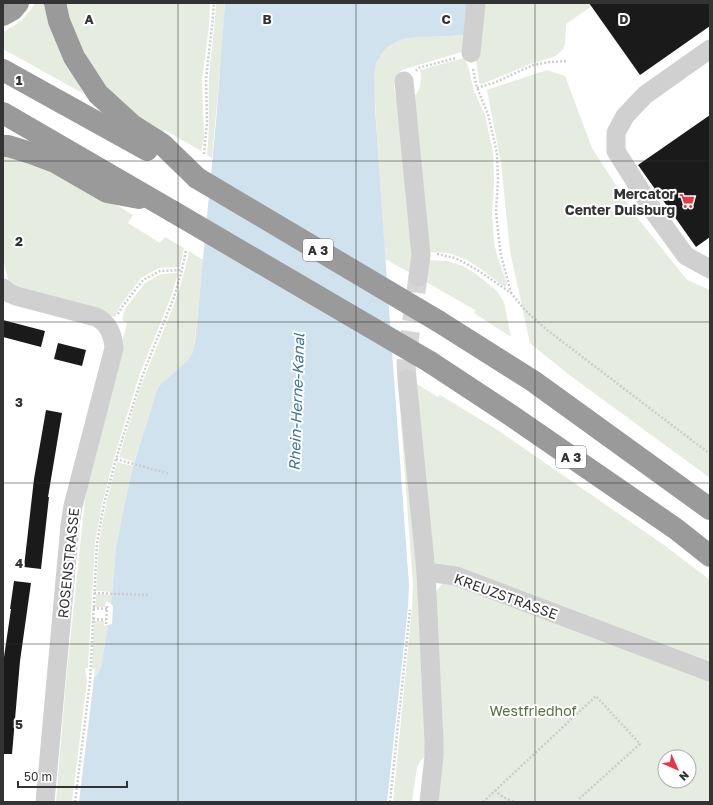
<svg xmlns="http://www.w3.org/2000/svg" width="713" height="805" viewBox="0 0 713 805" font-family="'Golos Text',sans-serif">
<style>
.green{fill:#e6ecdf;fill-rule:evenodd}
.water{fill:#cfe2ee}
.building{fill:#1a1a1a}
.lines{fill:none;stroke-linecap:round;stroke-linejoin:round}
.minor-tunnel{stroke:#d6d6d6;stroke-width:19;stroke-dasharray:19 10;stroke-linecap:butt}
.path{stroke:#cdcdcd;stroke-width:2.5;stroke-dasharray:2 2;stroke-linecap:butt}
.minor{stroke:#d0d0d0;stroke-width:19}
.highway{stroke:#9a9a9a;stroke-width:22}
.highway-bridge{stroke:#9a9a9a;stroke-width:22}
.grid{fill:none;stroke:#333;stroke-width:1;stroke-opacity:0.55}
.labels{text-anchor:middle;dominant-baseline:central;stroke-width:4;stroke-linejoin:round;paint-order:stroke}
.shield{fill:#fff;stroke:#707070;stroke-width:1}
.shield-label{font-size:13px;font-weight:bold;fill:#333}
.poi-label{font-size:14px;font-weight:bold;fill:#333;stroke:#fff;text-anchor:end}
.street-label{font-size:14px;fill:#333;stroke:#fff}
.park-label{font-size:14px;fill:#56703f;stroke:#fff}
.water-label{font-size:15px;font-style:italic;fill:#3f7597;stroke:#fff}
.grid-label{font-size:13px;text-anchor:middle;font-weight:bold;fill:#333;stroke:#fff;stroke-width:4;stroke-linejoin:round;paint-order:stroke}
</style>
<rect width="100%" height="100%" fill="#fff"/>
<g class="green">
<path d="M35,3H47L66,62L84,94L3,49V32C18,24 26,18 35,3Z"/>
<polygon points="62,3 210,3 209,27 202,79 204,139 201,151 165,130 161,136 105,91 82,55"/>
<path d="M216,3H225L223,35L212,158L207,155C210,129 208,103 209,77C211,52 215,28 216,3Z"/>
<polygon points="480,3 596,3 566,24 565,44 563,49 557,55 551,58 532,63 512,72 482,84 479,83 479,81 475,54"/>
<path d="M467,35L465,51L402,70C388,84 396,95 401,111L414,275L385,259L374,85V73L376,64L380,54L388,47L398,41L408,38Z"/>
<path d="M464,58L468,66L474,91L485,115L493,152L494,180L492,214L494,242L497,255L507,284L505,287L481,269L467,260L449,253L429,252L413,99C421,88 422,83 420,70Z"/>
<polygon points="547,70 565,76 592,148 635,215 687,280 710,290 710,478 568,374 530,343 510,251 501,163 487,90"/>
<polygon points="3,155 27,159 80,183 133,215 128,223 160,243 165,237 184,248 180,267 159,268 141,278 120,306 115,317 14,287 10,283 8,279 3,260"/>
<path d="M189,251L203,260L194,347L192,354L188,360L158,387L134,462L119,457C128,429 135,400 146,373C162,333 181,294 189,251Z"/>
<polygon points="427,260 447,261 463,266 476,274 496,290 504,302 511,337 474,313 475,310 421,279"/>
<polygon points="178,273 171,297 140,373 114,458 102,504 95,543 88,668 85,668 87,681 72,802 56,802 66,680 86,490 127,323 122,320 125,309 145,283 161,274"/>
<polygon points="404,381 429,752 421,760 417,767 412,802 393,802 412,608 413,585 398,382"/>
<polygon points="412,381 438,397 440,395 496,429 664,545 710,580 710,665 435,565"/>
<polygon points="117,462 133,466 124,506 116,548 112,592 96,591 99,543 106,504"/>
<path d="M443,583L457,584L710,679V802H432L434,594ZM665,757H689V781H665Z"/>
<polygon points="96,594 112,595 111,604 106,601 105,607 95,607"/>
<polygon points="94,621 104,621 104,626 108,625 101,667 98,674 94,678 95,669 92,669"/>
</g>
<polygon class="water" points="225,3 471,3 467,35 408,38 398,41 388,47 381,54 376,64 374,73 375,106 387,282 409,585 408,607 387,802 224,802 219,801 216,802 79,802 94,678 98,674 101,667 108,625 112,624 113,606 111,604 116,548 124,506 133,466 158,387 188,360 192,354 195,342 216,122"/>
<g class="building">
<polygon points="589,3 710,3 710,26 640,75"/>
<polygon points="710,115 710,237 696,247 638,165"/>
<polygon points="3,320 45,331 41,347 3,337"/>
<polygon points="58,343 86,350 82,366 54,359"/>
<polygon points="46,410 62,413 48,497 49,497 41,569 24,567 34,479"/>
<polygon points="14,581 31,583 20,661 12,754 3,754 3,664 11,609 10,609"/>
</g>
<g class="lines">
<polyline class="minor-tunnel" points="407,379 406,363 418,277"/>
<g class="path">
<polyline points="473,69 477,88 488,114 497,153 498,181 496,212 499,240 501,255 511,293"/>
<polyline points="416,71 418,68 456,58"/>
<polyline points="477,88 496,82 533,65 550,62 568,61"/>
<polyline points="204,154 207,122 206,79 212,26 214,3"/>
<polyline points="437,254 455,258 465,263 479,271 511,293 525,310 547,330 710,454"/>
<polyline points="118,314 122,307 143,280 160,271 182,270"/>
<polyline points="116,459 170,474"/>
<polyline points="94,593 150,595"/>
<polyline points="93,608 107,609"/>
<polyline points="93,619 106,620"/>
<polyline points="106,624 107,605"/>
<polyline points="495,790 503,797 514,802"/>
<polyline points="75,802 90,681 97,543 104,504 116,459 143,374 174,297 182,270 186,250"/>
<polyline points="390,802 410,610"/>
<polyline points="483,802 596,696 640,744 580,798 579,802"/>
</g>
<g class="minor">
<polyline points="710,49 645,95 625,116 616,133 616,151 656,215 686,256 710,269"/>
<polyline points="471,53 476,3"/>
<polyline points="404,81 421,255 418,277"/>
<path d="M3,288L9,293L16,296L96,317C109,323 113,335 114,348L73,506L70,525L45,802"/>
<polyline points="407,379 426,572 434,742 434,756 429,802"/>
<polyline points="426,572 456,576 710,672"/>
</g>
<g class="highway">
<polyline points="55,3 59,21 74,57 98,94 132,125 162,144 197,178"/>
<polyline points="3,15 12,10 18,3"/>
<polyline points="3,70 147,150"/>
<polyline points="3,113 172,211"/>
<polyline points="3,146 8,146 31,153 55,162 107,192 139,198"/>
<polyline points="438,321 533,381 710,509"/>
<polyline points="430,362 506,412 676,529 710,556"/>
</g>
<g class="highway-bridge">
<polyline points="197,178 438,321"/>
<polyline points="172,211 430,362"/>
</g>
</g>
<path class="grid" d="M178,3V802M356,3V802M535,3V802M3,161H710M3,322H710M3,483H710M3,644H710"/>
<defs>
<symbol id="supermarket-bare" viewBox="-9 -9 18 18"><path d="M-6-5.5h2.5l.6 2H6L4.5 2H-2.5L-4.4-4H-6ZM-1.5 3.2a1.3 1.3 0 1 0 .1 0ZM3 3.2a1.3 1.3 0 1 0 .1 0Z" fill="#e63946" stroke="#fff" stroke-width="2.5" paint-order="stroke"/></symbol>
</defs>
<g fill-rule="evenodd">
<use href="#supermarket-bare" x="676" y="190" width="22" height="22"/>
</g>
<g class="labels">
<g class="shield">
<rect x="303" y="239" width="30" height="22" rx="3"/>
<rect x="556" y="446" width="30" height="22" rx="3"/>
</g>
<g class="shield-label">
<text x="318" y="250">A 3</text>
<text x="571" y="457">A 3</text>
</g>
<g class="poi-label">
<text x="675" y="193">Mercator<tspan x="675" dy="16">Center Duisburg</tspan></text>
</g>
<g class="street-label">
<text transform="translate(68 563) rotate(-84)">ROSENSTRASSE</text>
<text transform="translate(506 596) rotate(20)">KREUZSTRASSE</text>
</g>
<g class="park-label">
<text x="533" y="710">Westfriedhof</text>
</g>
<g class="water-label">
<text transform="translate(296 402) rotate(-88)">Rhein-Herne-Kanal</text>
</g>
</g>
<g class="grid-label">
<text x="89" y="24">A</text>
<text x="267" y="24">B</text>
<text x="446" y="24">C</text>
<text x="624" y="24">D</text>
<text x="19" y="85">1</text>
<text x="19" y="246">2</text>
<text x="19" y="407">3</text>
<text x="19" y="568">4</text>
<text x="19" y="729">5</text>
</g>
<rect width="713" height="805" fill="none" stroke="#333333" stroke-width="8"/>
<g transform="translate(677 769) rotate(135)"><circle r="19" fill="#ffffff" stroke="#adadad"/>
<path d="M0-3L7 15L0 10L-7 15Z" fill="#e63946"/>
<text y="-6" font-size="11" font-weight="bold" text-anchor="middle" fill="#333333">N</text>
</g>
<path d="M18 781v6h109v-6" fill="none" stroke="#333333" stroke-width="2"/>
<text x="24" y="781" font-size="12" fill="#333333" stroke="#ffffff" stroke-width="3" paint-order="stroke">50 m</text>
</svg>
